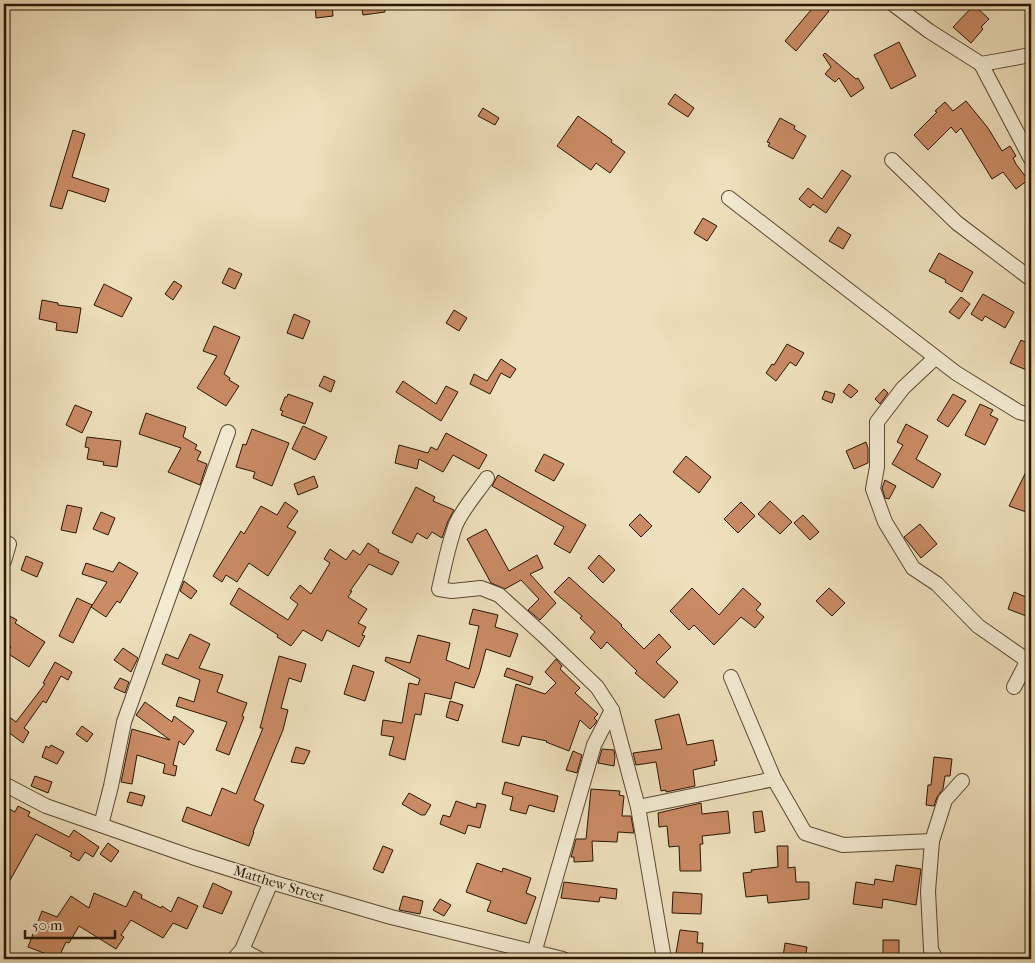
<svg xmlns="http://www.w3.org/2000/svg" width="1035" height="963" viewBox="0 0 1035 963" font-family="'IM FELL French Canon',serif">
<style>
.building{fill:#ca8b65;stroke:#271601}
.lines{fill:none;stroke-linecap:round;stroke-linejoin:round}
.minor-casing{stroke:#594830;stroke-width:16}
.minor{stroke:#f4ebd3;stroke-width:14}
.labels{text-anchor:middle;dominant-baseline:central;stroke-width:4;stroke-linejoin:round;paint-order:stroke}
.street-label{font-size:14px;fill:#271601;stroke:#f4ebd3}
</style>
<rect width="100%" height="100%" fill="#eee0bc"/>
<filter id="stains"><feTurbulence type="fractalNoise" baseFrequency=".004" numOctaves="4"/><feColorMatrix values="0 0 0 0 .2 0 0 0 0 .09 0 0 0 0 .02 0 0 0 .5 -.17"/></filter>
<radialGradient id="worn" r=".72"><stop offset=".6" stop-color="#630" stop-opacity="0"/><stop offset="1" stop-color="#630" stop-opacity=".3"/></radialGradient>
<g class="building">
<polygon points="315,4 332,4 333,16 316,18"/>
<polygon points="361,4 384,4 385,12 363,15"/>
<polygon points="816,4 820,4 829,11 796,51 785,41"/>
<polygon points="974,5 989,19 981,27 983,29 971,43 953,27"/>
<polygon points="899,42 916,76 891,89 874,55"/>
<polygon points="825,53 856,79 858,78 864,88 851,97 839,78 835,82 825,74 831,67 823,55"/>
<polygon points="675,94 694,108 688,117 668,104"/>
<polygon points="966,101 988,128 1002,151 1010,146 1016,156 1013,158 1016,164 1028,180 1016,189 1003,172 992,179 961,128 956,133 951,127 928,150 914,135 937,112 935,111 945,102 953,111"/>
<polygon points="483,108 499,118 495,125 478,116"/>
<polygon points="578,116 612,140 611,142 625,152 610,173 596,163 591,170 557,146"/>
<polygon points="780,118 795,126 794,129 806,136 793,159 768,146 770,143 767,142"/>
<polygon points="73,130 85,134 72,177 109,189 105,202 68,190 62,209 50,206"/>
<polygon points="842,170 851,176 826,213 813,204 810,208 799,199 808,188 822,199"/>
<polygon points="703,218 717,226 707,241 694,233"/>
<polygon points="838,227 851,235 843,249 829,241"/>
<polygon points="939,253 973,272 962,292 945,282 946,280 929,271"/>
<polygon points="229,268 242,274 235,289 222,283"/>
<polygon points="174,281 182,286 173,300 165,294"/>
<polygon points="104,284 132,298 122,317 94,305"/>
<polygon points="983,294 1014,312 1005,328 985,316 982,321 971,314"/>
<polygon points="961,297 970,304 959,319 949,312"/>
<polygon points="42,300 58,303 58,305 81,308 77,333 56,330 57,323 39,319"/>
<polygon points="454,310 467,318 459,331 446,323"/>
<polygon points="294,314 310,321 303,339 287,333"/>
<polygon points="214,326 240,337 224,374 230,378 229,380 239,386 226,406 197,388 217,356 203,351"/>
<polygon points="1021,340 1031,345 1031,372 1010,363"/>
<polygon points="787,344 804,353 796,366 790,362 776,381 766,373 772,364 774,365"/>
<polygon points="501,359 516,369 510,378 501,373 490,394 470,384 474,374 487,381"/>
<polygon points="324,376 335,381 331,392 319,386"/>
<polygon points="403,381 436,404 446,386 458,392 441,421 396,392"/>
<polygon points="849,384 858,391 851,398 843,392"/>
<polygon points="884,389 888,393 880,404 875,399"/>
<polygon points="825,391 835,394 832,403 822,399"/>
<polygon points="288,394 313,403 305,424 281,415 283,411 280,410 285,397 287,397"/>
<polygon points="953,394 966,401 948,427 937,420"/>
<polygon points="980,404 993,410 990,415 998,419 985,445 965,435"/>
<polygon points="75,405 92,412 82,433 66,425"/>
<polygon points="146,413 186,427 183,437 197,445 195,449 201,452 197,460 207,464 200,485 168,472 181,448 139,434"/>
<polygon points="906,424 928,436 916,459 941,474 933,488 892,464 903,445 897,442"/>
<polygon points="303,426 327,437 315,460 292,449"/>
<polygon points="252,429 289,443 272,486 253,478 255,472 236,467 243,444 246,445"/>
<polygon points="446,433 487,455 479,469 453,455 443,472 419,459 417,469 395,463 399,445 428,453 431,447 437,450"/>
<polygon points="87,437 121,441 117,467 103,465 104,462 87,459 89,448 85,447"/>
<polygon points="866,442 868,448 868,463 854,469 846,451"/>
<polygon points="544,454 564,464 554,481 535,471"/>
<polygon points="686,456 711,477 699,493 673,472"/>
<polygon points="1031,462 1031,508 1029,513 1009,506"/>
<polygon points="498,475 586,525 570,553 554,544 564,527 492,486"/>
<polygon points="314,476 318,487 298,495 294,484"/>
<polygon points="885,480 896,486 889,499 885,498 882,488"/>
<polygon points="416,487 435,497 433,501 454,510 448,521 442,538 432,532 427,539 417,533 412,543 392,533"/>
<polygon points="770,501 792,522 780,534 758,514"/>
<polygon points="285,502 298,511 287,527 296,532 268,576 249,563 237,582 226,575 222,582 213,576 241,531 244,534 261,506 277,515"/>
<polygon points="741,502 755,516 738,533 724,519"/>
<polygon points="67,505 82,508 76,533 61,530"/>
<polygon points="101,512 115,518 108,535 93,529"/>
<polygon points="640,514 652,526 641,537 629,525"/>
<polygon points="803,515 819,532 810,540 794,523"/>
<polygon points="920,524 937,544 921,558 904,537"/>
<polygon points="486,529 509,571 537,555 543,568 530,574 556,603 540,620 528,610 539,599 521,580 505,589 491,583 467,539"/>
<polygon points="368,543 379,550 378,552 399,562 392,575 369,564 350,591 352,591 348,597 367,609 358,623 366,627 362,635 365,636 359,647 327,630 322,641 303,630 291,646 277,637 278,635 230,604 239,588 288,620 298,604 290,598 300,585 311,594 330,563 324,559 330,549 346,560 353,550 360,555"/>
<polygon points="599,555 615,570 603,583 588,568"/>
<polygon points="26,556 43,563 37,577 21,570"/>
<polygon points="119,562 138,573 120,603 117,601 106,617 91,607 107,582 82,574 86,563 113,572"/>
<polygon points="569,577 622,625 621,626 644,649 659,634 671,647 656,662 678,682 664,698 635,673 637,671 607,642 601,649 590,638 595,632 580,618 582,616 554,592"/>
<polygon points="184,581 197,591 191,599 180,591"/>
<polygon points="692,588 719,615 743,588 761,604 756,610 764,617 755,628 741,617 714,645 694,625 689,630 670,611"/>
<polygon points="829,588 845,603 832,616 816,601"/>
<polygon points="1014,592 1031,599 1026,616 1008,609"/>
<polygon points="77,598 92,605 73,643 59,636"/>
<polygon points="473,609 498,615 495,627 518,634 510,657 486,649 480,672 474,688 455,682 451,699 425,693 421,715 415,714 405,760 389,755 394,737 381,735 383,720 402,723 409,683 418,685 420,679 385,661 386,657 410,663 418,635 450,643 446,660 469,669 479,626 469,624"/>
<polygon points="4,613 17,620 15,623 45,642 29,667 7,653 11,647 4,643"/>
<polygon points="190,634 210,644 199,668 223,675 217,692 247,703 242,716 244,717 229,755 216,750 227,722 176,706 179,697 194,702 200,680 162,664 166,654 178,659"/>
<polygon points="123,648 138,658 131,672 114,660"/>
<polygon points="279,656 306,664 301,682 289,678 281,708 288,710 283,730 254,800 264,805 253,832 254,832 249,846 182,821 187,807 211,816 222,788 236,794 263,728 260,728"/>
<polygon points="556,659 562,666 560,669 580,688 575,693 598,714 594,718 597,721 595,724 590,729 580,720 569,751 546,742 547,741 522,736 519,746 502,742 516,684 545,694 556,683 545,672"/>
<polygon points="55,662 72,672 68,680 61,676 46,703 43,701 24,728 29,732 23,743 4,729 4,713 16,722 45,684 43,683"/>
<polygon points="353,665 374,672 365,701 344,694"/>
<polygon points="507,668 533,677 530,685 504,676"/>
<polygon points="120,678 129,682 125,693 114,688"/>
<polygon points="450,701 463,705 458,721 446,717"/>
<polygon points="145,702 172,722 174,716 194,731 184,745 179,741 173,765 177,766 175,776 163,773 165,764 137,755 132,784 121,782 132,729 170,740 136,715"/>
<polygon points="679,714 687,745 713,740 717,761 714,761 715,765 693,770 695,786 666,792 666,790 661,791 656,762 636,765 633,753 662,749 655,720"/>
<polygon points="82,726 93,734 87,742 76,734"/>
<polygon points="51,745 64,752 57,764 42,757 46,746 49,748"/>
<polygon points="296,747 310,751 304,764 291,762"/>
<polygon points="602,749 614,750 615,757 614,766 598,763"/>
<polygon points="573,751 582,755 577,773 566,770"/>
<polygon points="934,757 952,759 950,776 945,776 943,789 937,797 934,806 926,805 928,785 931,785"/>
<polygon points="35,776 52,782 48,793 31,786"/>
<polygon points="505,782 558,796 554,812 529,805 526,814 510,810 513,797 502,794"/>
<polygon points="591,789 620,791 619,795 624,796 622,816 631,816 634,833 618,832 617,842 592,841 593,861 574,862 574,857 571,857 576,839 586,839"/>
<polygon points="130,792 145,796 142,806 127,802"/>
<polygon points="409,793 431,805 425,815 421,815 402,804"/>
<polygon points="456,801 476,808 477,803 486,805 480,828 468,825 465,834 440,824 443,815 450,817"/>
<polygon points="701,803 702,814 728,811 730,833 702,836 703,844 700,844 701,871 680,871 679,846 669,847 667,826 659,827 658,813"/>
<polygon points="4,806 15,812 18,806 30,812 28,816 69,837 74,830 99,847 93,857 85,852 79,861 70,856 72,853 36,834 4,891"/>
<polygon points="762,811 765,831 755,833 753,812"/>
<polygon points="108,843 119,851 111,862 100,854"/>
<polygon points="383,846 393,850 383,873 373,869"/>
<polygon points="777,846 788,846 788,868 795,867 796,882 809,882 809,899 768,903 767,895 746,897 743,873 752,872 751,870 778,867"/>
<polygon points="477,863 502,872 503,868 531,878 526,893 536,897 526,924 487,911 491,901 466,892"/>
<polygon points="896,865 921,869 916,905 883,899 882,908 853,904 856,882 874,885 875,879 893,882"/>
<polygon points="564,882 617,889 616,899 600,897 599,902 561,898"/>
<polygon points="213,883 232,892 222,914 203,907"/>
<polygon points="134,891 142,895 141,898 161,908 162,906 171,912 178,897 198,906 187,929 173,923 163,938 131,920 121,935 124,937 116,949 79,926 69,943 66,942 58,959 47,959 49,955 28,947 42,911 57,917 71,896 89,908 94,893 126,907"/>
<polygon points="673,892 702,894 701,914 672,913"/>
<polygon points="403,896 423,901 420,914 399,910"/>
<polygon points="440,899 451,905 444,916 433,910"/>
<polygon points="680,930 698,932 697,943 703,943 702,959 675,959"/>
<rect x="883" y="940" width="16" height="16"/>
<polygon points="785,943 807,947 805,959 783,957"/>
</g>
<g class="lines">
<defs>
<g id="minor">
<polyline points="893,4 929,31 981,64 1031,55"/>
<polyline points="981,64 1031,159"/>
<polyline points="892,160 957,223 1031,279"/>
<polyline points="729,198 956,373 1019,412 1031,415"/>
<polyline points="935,358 903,388 877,422 877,467 873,489 885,522 913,568 937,584 978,626 1028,661"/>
<path d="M487,478C477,493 464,507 456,524C448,545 444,568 439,589L452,591L481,588L499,595L543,635L597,687L612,710L638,807L664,959"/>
<polyline points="4,561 9,544"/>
<polyline points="731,677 774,779 805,833 843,845 932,841"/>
<polyline points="1014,687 1031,654"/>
<polyline points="4,784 46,806 192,857 271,882 391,917 563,959"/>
<polyline points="638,807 774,779"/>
<polyline points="101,825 111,786 124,722 228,432"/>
<polyline points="242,950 259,959"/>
<polyline points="534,953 594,745 612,710"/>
<polyline points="234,959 242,950 271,882"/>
<polyline points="936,959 931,950 928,891 932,841 945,800 962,781"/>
</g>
</defs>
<use href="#minor" class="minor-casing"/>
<use href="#minor" class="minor"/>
</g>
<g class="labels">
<g class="street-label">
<text transform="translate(279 884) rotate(17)">Matthew Street</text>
</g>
</g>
<rect width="1035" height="963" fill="none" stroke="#eee0bc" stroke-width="20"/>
<rect x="5" y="5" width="1025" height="953" fill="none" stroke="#271601" stroke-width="2.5"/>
<rect x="10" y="10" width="1015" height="943" fill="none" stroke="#271601"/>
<path d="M25 930v8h90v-8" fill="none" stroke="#271601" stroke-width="2.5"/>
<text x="32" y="930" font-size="15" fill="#271601" stroke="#f4ebd3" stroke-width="4" paint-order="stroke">50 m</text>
<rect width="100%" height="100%" filter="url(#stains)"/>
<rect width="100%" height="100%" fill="url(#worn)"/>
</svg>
